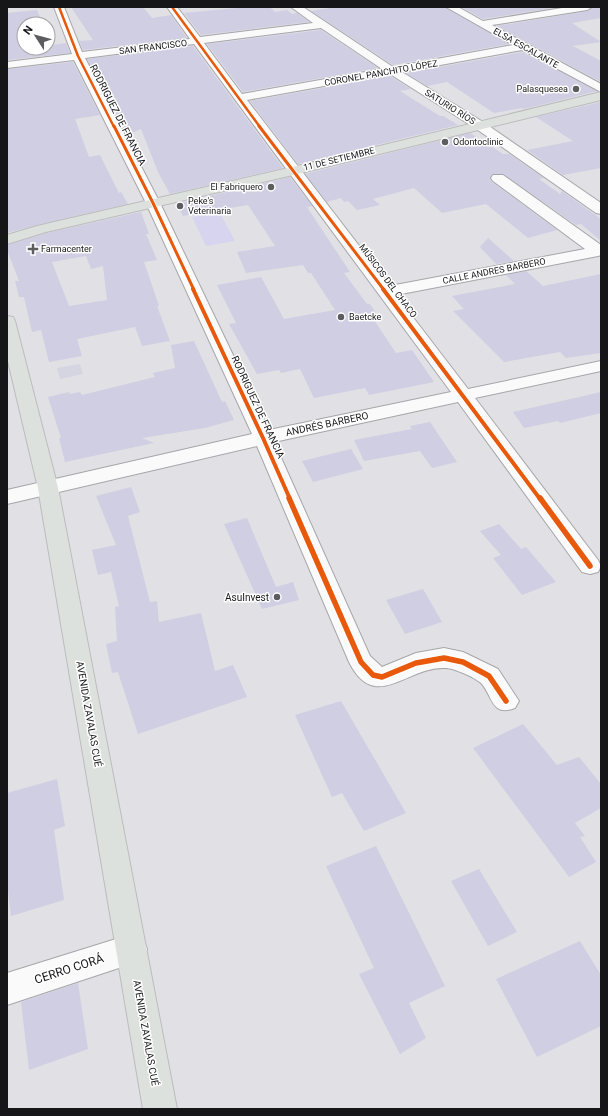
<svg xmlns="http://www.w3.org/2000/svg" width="608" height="1116" viewBox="0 0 608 1116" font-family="Roboto,sans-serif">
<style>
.built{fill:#d5d5e1}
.green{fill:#d6d4ef}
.building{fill:#d0cee2;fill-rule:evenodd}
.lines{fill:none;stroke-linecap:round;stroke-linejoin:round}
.minor-casing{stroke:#a6a6aa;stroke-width:2}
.major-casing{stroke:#bcbcbf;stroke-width:2}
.minor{fill:#fafafb;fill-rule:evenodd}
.major{fill:#dde1dd;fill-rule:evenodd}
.cycleway-far3-casing{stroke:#fff;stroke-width:4}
.cycleway-far2-casing{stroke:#fff;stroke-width:4.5}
.cycleway-far1-casing{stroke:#fff;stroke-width:6}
.cycleway-casing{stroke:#fff;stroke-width:8}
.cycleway-far3{stroke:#e8590c;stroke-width:2.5}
.cycleway-far2{stroke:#e8590c;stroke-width:3}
.cycleway-far1{stroke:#e8590c;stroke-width:4}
.cycleway{stroke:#e8590c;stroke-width:5.5}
.poi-dot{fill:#5d5d60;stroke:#fff;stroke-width:1.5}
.labels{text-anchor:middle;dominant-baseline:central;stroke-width:3;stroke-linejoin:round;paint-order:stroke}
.far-street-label{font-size:9px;fill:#161619;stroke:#fff}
.far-poi-label{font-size:9px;fill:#161619;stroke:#fff;text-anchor:start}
.street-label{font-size:10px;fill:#161619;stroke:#fff}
.poi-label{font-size:10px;fill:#161619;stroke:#fff;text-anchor:end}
.near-street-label{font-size:12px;fill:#161619;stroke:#fff}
</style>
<rect width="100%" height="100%" fill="#e0e0e5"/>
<polygon class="built" points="80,364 83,374 60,379 57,368"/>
<polygon class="green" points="220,213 235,241 206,246 192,217"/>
<g class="building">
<polygon points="71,7 143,7 152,18 171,15 187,38 83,50 79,41 93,40"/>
<polygon points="248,7 270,7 275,12 287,10 292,14 297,13 309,22 201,35 184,13"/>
<polygon points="337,7 445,7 509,44 393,65 311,11"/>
<polygon points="461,7 559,7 483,19"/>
<polygon points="593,7 601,7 601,18 572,23 601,42 573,46 601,61 601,82 497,26 587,11"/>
<polygon points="37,10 43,24 24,24 24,48 48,48 48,36 52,45 66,43 70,53 7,60 7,13"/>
<polygon points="321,30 378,68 243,92 207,44"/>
<polygon points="193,46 283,168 170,194 158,172 141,129 129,134 127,129 125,130 87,59"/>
<polygon points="522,52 597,91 524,109 522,108 494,113 447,82 427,86 406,73"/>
<polygon points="73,62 100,115 75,119 89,157 100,155 119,193 121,192 128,204 37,225 7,233 7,69"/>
<polygon points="390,76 411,89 400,91 440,116 443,116 458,125 298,164 250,101"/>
<polygon points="601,102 601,168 563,175 527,150 573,141 536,117"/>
<polygon points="470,133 503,154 509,154 544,178 539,179 560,194 562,191 601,219 601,241 581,224 576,225 503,174 493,174 490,179 492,182 557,230 528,238 486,204 442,213 414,188 373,199 380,205 357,210 348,201 344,202 341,198 327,202 305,174"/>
<polygon points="290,177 312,206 307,207 350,272 344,273 367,304 370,304 380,319 374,320 396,353 412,350 434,382 369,395 365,388 314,398 300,369 281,373 279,370 257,374 229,324 236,323 217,285 261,277 284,319 335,310 311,273 308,273 303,265 246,273 237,252 275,246 248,205 183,216 176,204"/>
<path d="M141,212L149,234H146L157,260L144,262L159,306H157L170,341L142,346L135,327L77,339L82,356L49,362L41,330L32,332L24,297H19L15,281H19L7,250V245L46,233ZM86,256L91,269L103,266L107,300L69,306L52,262Z"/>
<polygon points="488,238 514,261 496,264 480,247"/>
<polygon points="526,271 543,286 601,274 601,353 566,358 560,352 504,362 453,311 464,309 452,296 515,284 506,275"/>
<polygon points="194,341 222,402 225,401 234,420 205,428 142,438 154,443 65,462 59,438 61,438 48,397 69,392 70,394 80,392 82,395 155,377 153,373 175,368 171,345"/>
<polygon points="601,392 601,413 560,423 558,421 524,428 513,412"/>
<polygon points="430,422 457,462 432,468 420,451 364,461 354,440 412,429 410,426"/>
<polygon points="351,449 363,469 313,482 302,461"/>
<polygon points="131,487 140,512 128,516 150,602 157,601 159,622 201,613 215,671 233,665 247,697 138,734 118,672 112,673 106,644 117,641 115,607 119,606 111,572 98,575 92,550 116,545 96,496"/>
<polygon points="247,518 276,587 293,582 299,600 262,609 224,524"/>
<polygon points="499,524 521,549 526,547 556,582 522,595 493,558 501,555 480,531"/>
<polygon points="423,589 442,622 405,634 386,600"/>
<polygon points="341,701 406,813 364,831 342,793 332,797 295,715"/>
<polygon points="523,724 557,765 579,757 601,784 601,808 575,823 585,836 580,837 596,862 569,877 473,748"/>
<polygon points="57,779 65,826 54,830 64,900 11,916 7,882 7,793"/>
<polygon points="376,846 445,986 409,1003 426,1038 400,1054 359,974 374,968 326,866"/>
<polygon points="479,869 517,932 488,946 451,881"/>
<polygon points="580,941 601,975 601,1026 537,1057 496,979"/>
<polygon points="78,983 88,1049 29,1070 21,1002"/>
</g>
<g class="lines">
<defs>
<g id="minor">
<path d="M54,7H64L82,52L190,39L167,7H177L200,37L313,23L291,7H303L393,67L513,45L446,7H458L483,21L568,7H592L587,10L492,25L601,84V92L522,50L402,72L483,122L601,203V214L596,213L475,128L390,74L247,100L390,286L585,249L493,181L491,178L493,175H503L601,245V255L598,256L396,295L468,389L601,361V371L475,398L598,560L601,566L598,572L590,574L582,572L458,402L274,442L370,656L382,667L416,653L444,648L463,652L498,669L519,701L515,708C491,717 493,696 481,683C474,677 454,668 445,668C407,666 375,714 349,662L257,446L7,504V490L252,434L146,203L74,60L7,68V62L72,54ZM321,28L382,69L242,94L204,43ZM194,44L451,392L269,430L160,203L85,58Z"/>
<polygon points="132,934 143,938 147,949 143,960 7,1005 7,973"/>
</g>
<g id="major">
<polygon points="601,92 601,100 293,175 46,232 7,244 7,235 37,226 293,167"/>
<polygon points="7,316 13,317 15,321 58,488 177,1109 143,1109 38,488 7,357"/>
</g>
</defs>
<use href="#minor" class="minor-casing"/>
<use href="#major" class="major-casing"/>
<use href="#minor" class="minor"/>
<use href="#major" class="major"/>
<defs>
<g id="cycleway-far3">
<polyline points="59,7 78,56 114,127"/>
<polyline points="172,7 260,127"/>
</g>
<g id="cycleway-far2">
<polyline points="114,126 153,203 194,290"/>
<polyline points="259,126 384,290"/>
</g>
<g id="cycleway-far1">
<polyline points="193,289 263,438 290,499"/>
<polyline points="383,289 540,499"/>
</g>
<g id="cycleway">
<polyline points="289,498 361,662 373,675 382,677 416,663 444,658 463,662 489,676 506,701"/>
<polyline points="540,498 590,566"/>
</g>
</defs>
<use href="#cycleway-far3" class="cycleway-far3-casing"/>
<use href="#cycleway-far2" class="cycleway-far2-casing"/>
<use href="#cycleway-far1" class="cycleway-far1-casing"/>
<use href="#cycleway" class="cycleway-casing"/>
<use href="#cycleway-far3" class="cycleway-far3"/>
<use href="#cycleway-far2" class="cycleway-far2"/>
<use href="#cycleway-far1" class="cycleway-far1"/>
<use href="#cycleway" class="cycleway"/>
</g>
<g class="poi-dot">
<circle cx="576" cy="89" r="4"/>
<circle cx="445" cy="142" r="4"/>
<circle cx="271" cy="187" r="4"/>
<circle cx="180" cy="206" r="4"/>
<path d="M31 243h4v4h4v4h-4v4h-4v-4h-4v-4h4z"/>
<circle cx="341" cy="317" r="4"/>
<circle cx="277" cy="597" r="4"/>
</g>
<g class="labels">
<g class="far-street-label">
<text transform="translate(153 47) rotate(-7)">SAN FRANCISCO</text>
<text transform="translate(526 48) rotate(29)">ELSA ESCALANTE</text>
<text transform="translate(381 73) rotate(-10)">CORONEL PANCHITO LÓPEZ</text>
<text transform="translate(450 107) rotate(32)">SATURIO RÍOS</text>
<text transform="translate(339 159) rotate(-14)">11 DE SETIEMBRE</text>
<text transform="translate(494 271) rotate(-11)">CALLE ANDRES BARBERO</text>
<text transform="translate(388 281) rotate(53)">MÚSICOS DEL CHACO</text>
</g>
<g class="far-poi-label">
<text x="568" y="89" text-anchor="end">Palasquesea</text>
<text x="453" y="142">Odontoclinic</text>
<text x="263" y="187" text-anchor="end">El Fabriquero</text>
<text x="188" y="201">Peke's<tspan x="188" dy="10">Veterinaria</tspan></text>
<text x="41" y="249">Farmacenter</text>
<text x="349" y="317">Baetcke</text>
</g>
<g class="street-label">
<text transform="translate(118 115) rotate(63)">RODRIGUEZ DE FRANCIA</text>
<text transform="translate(258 407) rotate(65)">RODRIGUEZ DE FRANCIA</text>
<text transform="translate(327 424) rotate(-12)">ANDRÉS BARBERO</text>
<text transform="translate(89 714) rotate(80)">AVENIDA ZAVALAS CUÉ</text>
<text transform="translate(146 1033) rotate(80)">AVENIDA ZAVALAS CUÉ</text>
</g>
<g class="poi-label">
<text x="269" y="597">AsuInvest</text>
</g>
<g class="near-street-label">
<text transform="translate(69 969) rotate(-18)">CERRO CORÁ</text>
</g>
</g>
<rect width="608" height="1116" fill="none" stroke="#161619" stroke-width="16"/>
<g transform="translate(36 36) rotate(306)"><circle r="19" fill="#ffffff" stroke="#a2a2a3"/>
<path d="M0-3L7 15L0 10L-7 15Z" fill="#5d5d60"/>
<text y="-6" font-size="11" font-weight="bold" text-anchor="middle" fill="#161619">N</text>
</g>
</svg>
